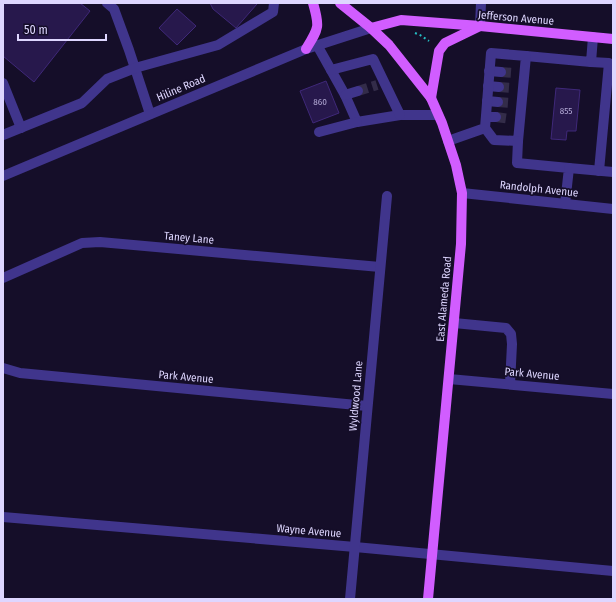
<svg xmlns="http://www.w3.org/2000/svg" width="616" height="602" viewBox="0 0 616 602" font-family="'Fira Sans Condensed',sans-serif">
<style>
.building{fill:#27184c;stroke:#3f2879}
.lines{fill:none;stroke-linecap:round;stroke-linejoin:round}
.minor-tunnel{stroke:#332c49;stroke-width:10;stroke-dasharray:10 5;stroke-linecap:butt}
.path{stroke:#25bfc4;stroke-width:2;stroke-dasharray:2 3;stroke-linecap:butt}
.minor{stroke:#40358c;stroke-width:10}
.major{stroke:#d15dff;stroke-width:10}
.labels{text-anchor:middle;dominant-baseline:central;stroke-width:3.5;stroke-linejoin:round;paint-order:stroke}
.number-label{font-size:9px;fill:#b0a6d2}
.street-label{font-size:11px;fill:#ded6ff;stroke:#150e29}
</style>
<rect width="100%" height="100%" fill="#150e29"/>
<g class="building">
<polygon points="3,3 80,3 90,11 34,82 3,56"/>
<polygon points="210,3 255,3 257,4 236,28 213,9"/>
<polygon points="177,9 196,26 177,45 159,28"/>
<polygon points="326,81 339,113 313,123 300,91"/>
<polygon points="556,88 580,90 576,131 567,131 566,140 551,139"/>
</g>
<g class="lines">
<g class="minor-tunnel">
<polyline points="501,72 515,73"/>
<polyline points="499,87 513,88"/>
<polyline points="358,91 377,85"/>
<polyline points="498,102 512,103"/>
<polyline points="496,117 510,119"/>
</g>
<polyline class="path" points="415,33 420,35 429,41"/>
<g class="minor">
<polyline points="107,3 114,9 129,50 150,114"/>
<polyline points="480,26 481,3"/>
<polyline points="317,45 345,95 357,122 400,115 438,115"/>
<polyline points="526,56 591,62 593,37"/>
<polyline points="591,62 609,63 599,171"/>
<polyline points="331,70 373,59 400,115"/>
<polyline points="489,71 501,72"/>
<polyline points="3,83 21,128"/>
<polyline points="488,86 499,87"/>
<polyline points="345,95 358,91"/>
<polyline points="487,101 498,102"/>
<polyline points="486,117 496,117"/>
<polyline points="319,132 357,122"/>
<polyline points="3,135 82,103 107,79 135,68 218,45 273,12 274,3"/>
<polyline points="448,141 485,128 491,53 526,56 518,141 494,140 485,128"/>
<polyline points="518,141 517,163 569,168 565,204"/>
<polyline points="569,168 613,172"/>
<polyline points="3,176 306,49 371,28"/>
<polyline points="462,193 613,209"/>
<polyline points="3,278 82,243 100,242 380,267"/>
<polyline points="454,323 506,328 511,334 512,344 510,384"/>
<polyline points="3,368 20,373 367,406"/>
<polyline points="449,379 613,394"/>
<polyline points="3,517 355,547 613,571"/>
<polyline points="350,599 387,196"/>
</g>
<g class="major">
<polyline points="340,3 371,28 389,45 431,98 442,123 456,165 462,193 461,244 428,599"/>
<polyline points="371,28 401,20 480,26 613,39"/>
<path d="M306,49C319,28 320,27 313,3"/>
<polyline points="431,98 439,51 445,43 480,26"/>
</g>
</g>
<g class="labels">
<g class="number-label">
<text x="320" y="102">860</text>
<text x="566" y="111">855</text>
</g>
<g class="street-label">
<text transform="translate(516 18) rotate(5)">Jefferson Avenue</text>
<text transform="translate(181 88) rotate(-23)">Hiline Road</text>
<text transform="translate(539 189) rotate(6)">Randolph Avenue</text>
<text transform="translate(189 238) rotate(5)">Taney Lane</text>
<text transform="translate(444 299) rotate(-85)">East Alameda Road</text>
<text transform="translate(532 374) rotate(5)">Park Avenue</text>
<text transform="translate(186 377) rotate(5)">Park Avenue</text>
<text transform="translate(356 396) rotate(-85)">Wyldwood Lane</text>
<text transform="translate(309 531) rotate(5)">Wayne Avenue</text>
</g>
</g>
<rect width="616" height="602" fill="none" stroke="#ded6ff" stroke-width="8"/>
<path d="M18 34v6h88v-6" fill="none" stroke="#ded6ff" stroke-width="2"/>
<text x="24" y="34" font-size="12" fill="#ded6ff" stroke="#150e29" stroke-width="3" paint-order="stroke">50 m</text>
</svg>
